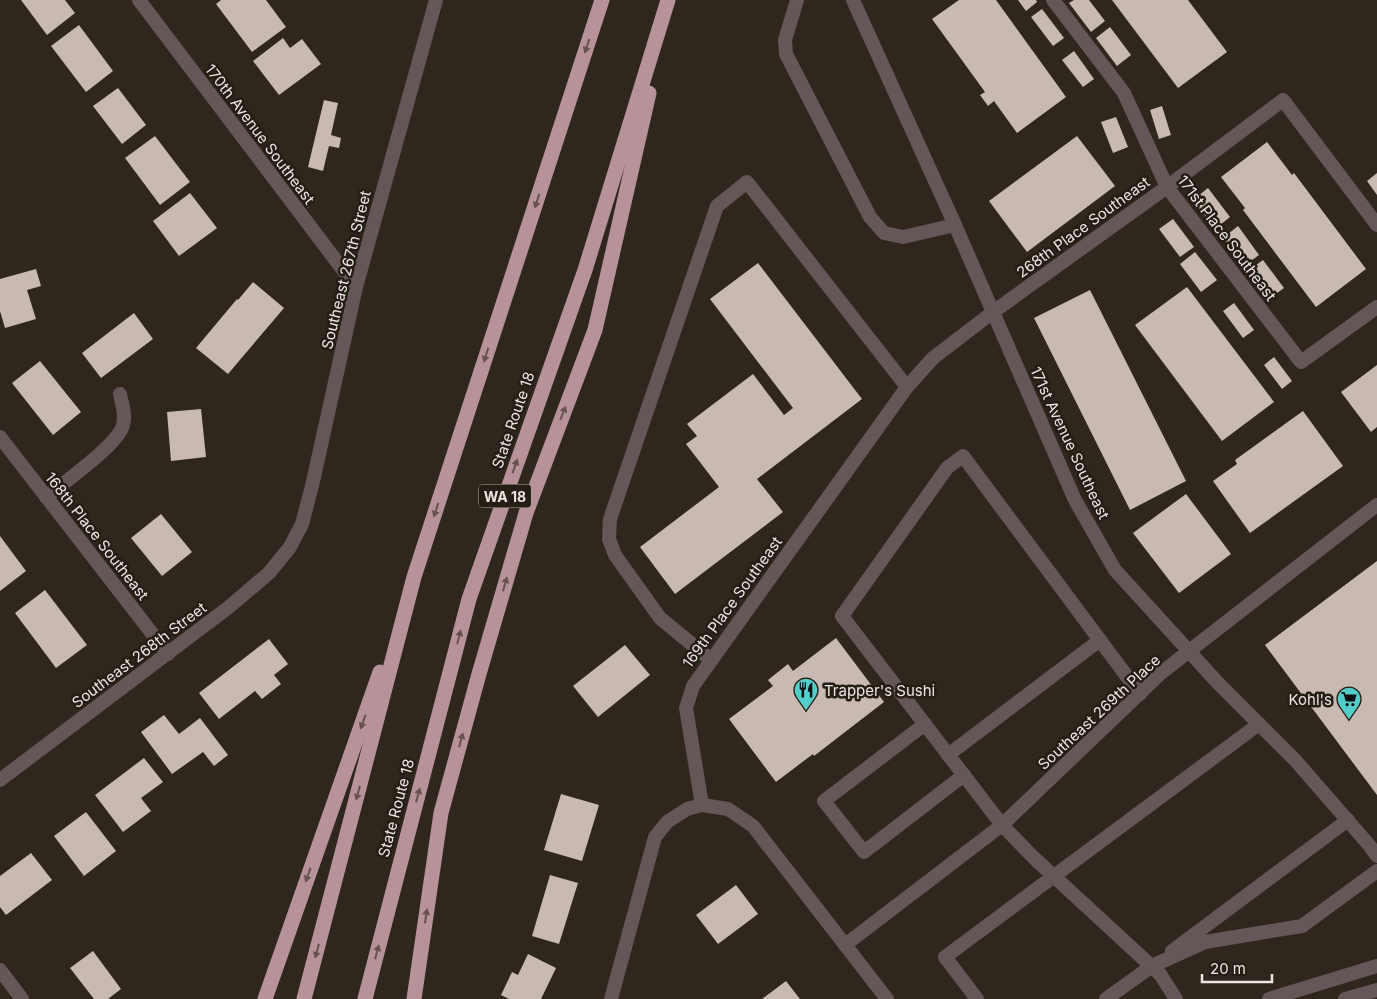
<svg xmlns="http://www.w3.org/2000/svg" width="1377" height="999" viewBox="0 0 1377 999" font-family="Inter,sans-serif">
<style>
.building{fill:#c8b9b2}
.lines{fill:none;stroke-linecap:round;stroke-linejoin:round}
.service{stroke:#655658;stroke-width:14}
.minor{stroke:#655658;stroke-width:14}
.tertiary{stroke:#655658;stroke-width:14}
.motorway{stroke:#b79299;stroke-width:15}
.oneway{fill:#675250}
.labels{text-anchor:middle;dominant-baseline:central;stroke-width:5;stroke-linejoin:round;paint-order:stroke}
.shield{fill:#251e15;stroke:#b0aaa3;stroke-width:1}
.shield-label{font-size:14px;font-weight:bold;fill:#ebe6e0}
.street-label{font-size:15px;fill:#ebe6e0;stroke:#251e15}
.poi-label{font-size:15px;fill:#ebe6e0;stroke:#251e15;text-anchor:start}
</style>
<rect width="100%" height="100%" fill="#2f271e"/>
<g class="building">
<polygon points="21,0 65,0 75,13 47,35"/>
<polygon points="221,0 266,0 286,27 252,52 216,4"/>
<polygon points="959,0 996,0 1066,97 1017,133 994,101 988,106 980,95 985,92 932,19"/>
<polygon points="1018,0 1036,0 1037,2 1026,11"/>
<polygon points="1074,0 1089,0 1105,21 1091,32 1069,3"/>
<polygon points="1112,0 1188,0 1227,52 1178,88"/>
<polygon points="1042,9 1064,38 1053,46 1031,17"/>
<polygon points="79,25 113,71 86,92 51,46"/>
<polygon points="1110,27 1131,55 1117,66 1096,38"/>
<polygon points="283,38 290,48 302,39 321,64 279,95 253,61"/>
<polygon points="1074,51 1094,79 1083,87 1062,60"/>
<polygon points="118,88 146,125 122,144 93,106"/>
<polygon points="324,100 338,103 331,135 341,138 339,148 329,146 323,171 308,167"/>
<polygon points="1162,106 1171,135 1159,139 1150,110"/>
<polygon points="1116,117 1128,147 1113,153 1101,122"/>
<polygon points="155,136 190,182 160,205 125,158"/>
<polygon points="1077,136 1115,186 1027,252 989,201"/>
<polygon points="1267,142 1292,175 1294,173 1366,269 1316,307 1243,210 1245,208 1221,177"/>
<polygon points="1377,173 1377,195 1367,181"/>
<polygon points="1208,188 1230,217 1215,229 1193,200"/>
<polygon points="190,193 217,228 179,256 153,221"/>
<polygon points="1173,219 1194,247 1180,257 1159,229"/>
<polygon points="1238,226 1259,255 1244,266 1223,238"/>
<polygon points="1195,252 1217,280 1201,292 1180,264"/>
<polygon points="1263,260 1284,288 1269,299 1248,271"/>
<polygon points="758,263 862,399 757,479 783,512 675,594 640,547 719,487 686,444 697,436 687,424 753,374 784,415 793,408 710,299"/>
<polygon points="36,269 41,286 27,290 36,319 5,328 0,311 0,279"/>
<polygon points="253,282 284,308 228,374 196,348 237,299 238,300"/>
<polygon points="1187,287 1274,402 1222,441 1135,325"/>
<polygon points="1090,290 1186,481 1130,510 1034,318"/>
<polygon points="1234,303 1254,330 1243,338 1223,311"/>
<polygon points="134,313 153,339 101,378 82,353"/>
<polygon points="1274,357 1292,381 1282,389 1264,365"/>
<polygon points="40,361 81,412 53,435 12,383"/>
<polygon points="1377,365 1377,427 1371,432 1341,392"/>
<polygon points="201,409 206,457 171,461 167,412"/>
<polygon points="1303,411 1343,466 1250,533 1213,481 1237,464 1235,460"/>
<polygon points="1186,494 1231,554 1179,593 1133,533"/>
<polygon points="161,514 192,552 162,576 131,538"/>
<polygon points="0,536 26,571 0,591"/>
<polygon points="1377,561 1377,795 1265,645"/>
<polygon points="45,590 87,645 56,668 15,613"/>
<polygon points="836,638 884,702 814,756 813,754 776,782 729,719 773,686 768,680 788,664 793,671"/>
<polygon points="269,639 288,664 274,675 281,684 262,699 255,691 219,719 199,693"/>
<polygon points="625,645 650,675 598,717 573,686"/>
<polygon points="164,715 179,734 200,718 228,755 214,766 203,752 172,774 141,732"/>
<polygon points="144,758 163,782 141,798 151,811 123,832 95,795"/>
<polygon points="561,794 599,805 582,861 544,850"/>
<polygon points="86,812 116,851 84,876 54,836"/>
<polygon points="31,853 52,880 6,915 0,907 0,876"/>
<polygon points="550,875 578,883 559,944 532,936"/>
<polygon points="736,885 758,914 718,944 696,915"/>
<polygon points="93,951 121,989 108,999 94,999 70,968"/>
<polygon points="528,954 556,968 541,999 509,999 501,995 512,972 518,975"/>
<polygon points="786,981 800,999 762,999"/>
</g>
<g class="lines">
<g class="service">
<polyline points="797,0 785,40 786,54 870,217 884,233 903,237 955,225"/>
<polyline points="853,0 955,225 1075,500 1115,570 1217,682 1295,760 1369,845 1377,856"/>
<polyline points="1053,0 1124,93 1167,187 1301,362 1377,307"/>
<path d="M46,497C63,483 119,444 123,425C126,415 122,404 120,394"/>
<polyline points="711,660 660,618 615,555 609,539 610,519 717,206 747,182 907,387"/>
<polyline points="1140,694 963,456 947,468 842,616 1002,825 1034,858 1160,974 1176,999"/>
<polyline points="925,724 824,801 864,852 964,775"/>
<polyline points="948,755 1100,640"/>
<polyline points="1172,951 1348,820"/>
<polyline points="977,999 945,957 1259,724"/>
<polyline points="1106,999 1152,966 1205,942 1302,926 1377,871"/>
</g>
<g class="minor">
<polyline points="139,0 356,287"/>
<polyline points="0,437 168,654"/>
<polyline points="702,805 686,708 693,686 907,387 933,358 993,312 1167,187 1283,100 1377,225"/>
<polyline points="845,945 1002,825 1161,673 1377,505"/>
<polyline points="0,970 22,999"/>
<polyline points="611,999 655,837 667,822 687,809 702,805 728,809 753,826 887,999"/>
<polyline points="1269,999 1377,966"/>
<polyline points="1345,999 1377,990"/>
</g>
<polyline class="tertiary" points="0,780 229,607 269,573 290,547 302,524 312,486 356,287 436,0"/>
<g class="motorway">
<polyline points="265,999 380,672"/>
<polyline points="304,999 414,577 602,0"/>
<polyline points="365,999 469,599 585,270 668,0"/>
<polyline points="414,999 441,813 479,674 526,513 595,330 649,93"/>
</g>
</g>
<defs><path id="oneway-solid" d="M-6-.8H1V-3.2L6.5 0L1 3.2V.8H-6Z" transform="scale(1.25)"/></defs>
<g class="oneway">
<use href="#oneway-solid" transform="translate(587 46) rotate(108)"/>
<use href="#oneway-solid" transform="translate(537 201) rotate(108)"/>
<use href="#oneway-solid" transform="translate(486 355) rotate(108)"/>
<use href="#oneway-solid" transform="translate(563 413) rotate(-69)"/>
<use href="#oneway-solid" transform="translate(515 466) rotate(-71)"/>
<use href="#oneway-solid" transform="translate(436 510) rotate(108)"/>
<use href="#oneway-solid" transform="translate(505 584) rotate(-74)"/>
<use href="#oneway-solid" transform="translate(459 637) rotate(-75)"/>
<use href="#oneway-solid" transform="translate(363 722) rotate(110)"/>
<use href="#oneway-solid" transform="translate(461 740) rotate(-75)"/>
<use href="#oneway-solid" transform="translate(358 793) rotate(105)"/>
<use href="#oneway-solid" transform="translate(418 795) rotate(-75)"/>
<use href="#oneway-solid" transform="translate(308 875) rotate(110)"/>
<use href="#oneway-solid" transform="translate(426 916) rotate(-82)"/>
<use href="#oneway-solid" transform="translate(317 951) rotate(105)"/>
<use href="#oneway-solid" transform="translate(377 952) rotate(-75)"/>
</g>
<defs>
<symbol id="restaurant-pin" viewBox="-11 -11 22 30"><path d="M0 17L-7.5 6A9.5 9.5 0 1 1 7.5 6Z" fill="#53cdca" stroke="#251e15"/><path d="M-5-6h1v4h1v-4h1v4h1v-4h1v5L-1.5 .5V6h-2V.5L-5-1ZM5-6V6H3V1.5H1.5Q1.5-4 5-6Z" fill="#111"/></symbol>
<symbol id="supermarket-pin" viewBox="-11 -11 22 30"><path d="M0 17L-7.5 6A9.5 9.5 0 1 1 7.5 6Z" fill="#53cdca" stroke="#251e15"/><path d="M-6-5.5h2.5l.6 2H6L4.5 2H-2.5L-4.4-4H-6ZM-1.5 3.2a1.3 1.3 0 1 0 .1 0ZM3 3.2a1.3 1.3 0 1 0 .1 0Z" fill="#111"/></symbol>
</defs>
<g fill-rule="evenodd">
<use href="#restaurant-pin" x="792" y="676" width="28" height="38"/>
<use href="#supermarket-pin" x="1335" y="685" width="28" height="38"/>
</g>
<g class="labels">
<rect class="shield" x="479" y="484.5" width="52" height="23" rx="4"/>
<g class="shield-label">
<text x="505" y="496">WA 18</text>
</g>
<g class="street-label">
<text transform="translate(260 134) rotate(53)">170th Avenue Southeast</text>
<text transform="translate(1083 227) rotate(-36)">268th Place Southeast</text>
<text transform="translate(1227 238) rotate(53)">171st Place Southeast</text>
<text transform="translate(346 270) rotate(-76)">Southeast 267th Street</text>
<text transform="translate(513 420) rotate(-71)">State Route 18</text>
<text transform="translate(1070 443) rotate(65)">171st Avenue Southeast</text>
<text transform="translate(97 536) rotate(52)">168th Place Southeast</text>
<text transform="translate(732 602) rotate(-54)">169th Place Southeast</text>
<text transform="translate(139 655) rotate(-37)">Southeast 268th Street</text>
<text transform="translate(1099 712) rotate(-43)">Southeast 269th Place</text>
<text transform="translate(396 808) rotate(-75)">State Route 18</text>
</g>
<g class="poi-label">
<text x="824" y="690">Trapper's Sushi</text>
<text x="1332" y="699" text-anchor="end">Kohl's</text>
</g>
</g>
<path d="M1202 974v8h70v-8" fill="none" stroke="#ebe6e0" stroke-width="2.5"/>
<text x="1210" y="974" font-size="15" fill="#ebe6e0" stroke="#251e15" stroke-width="4" paint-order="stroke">20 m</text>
</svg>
